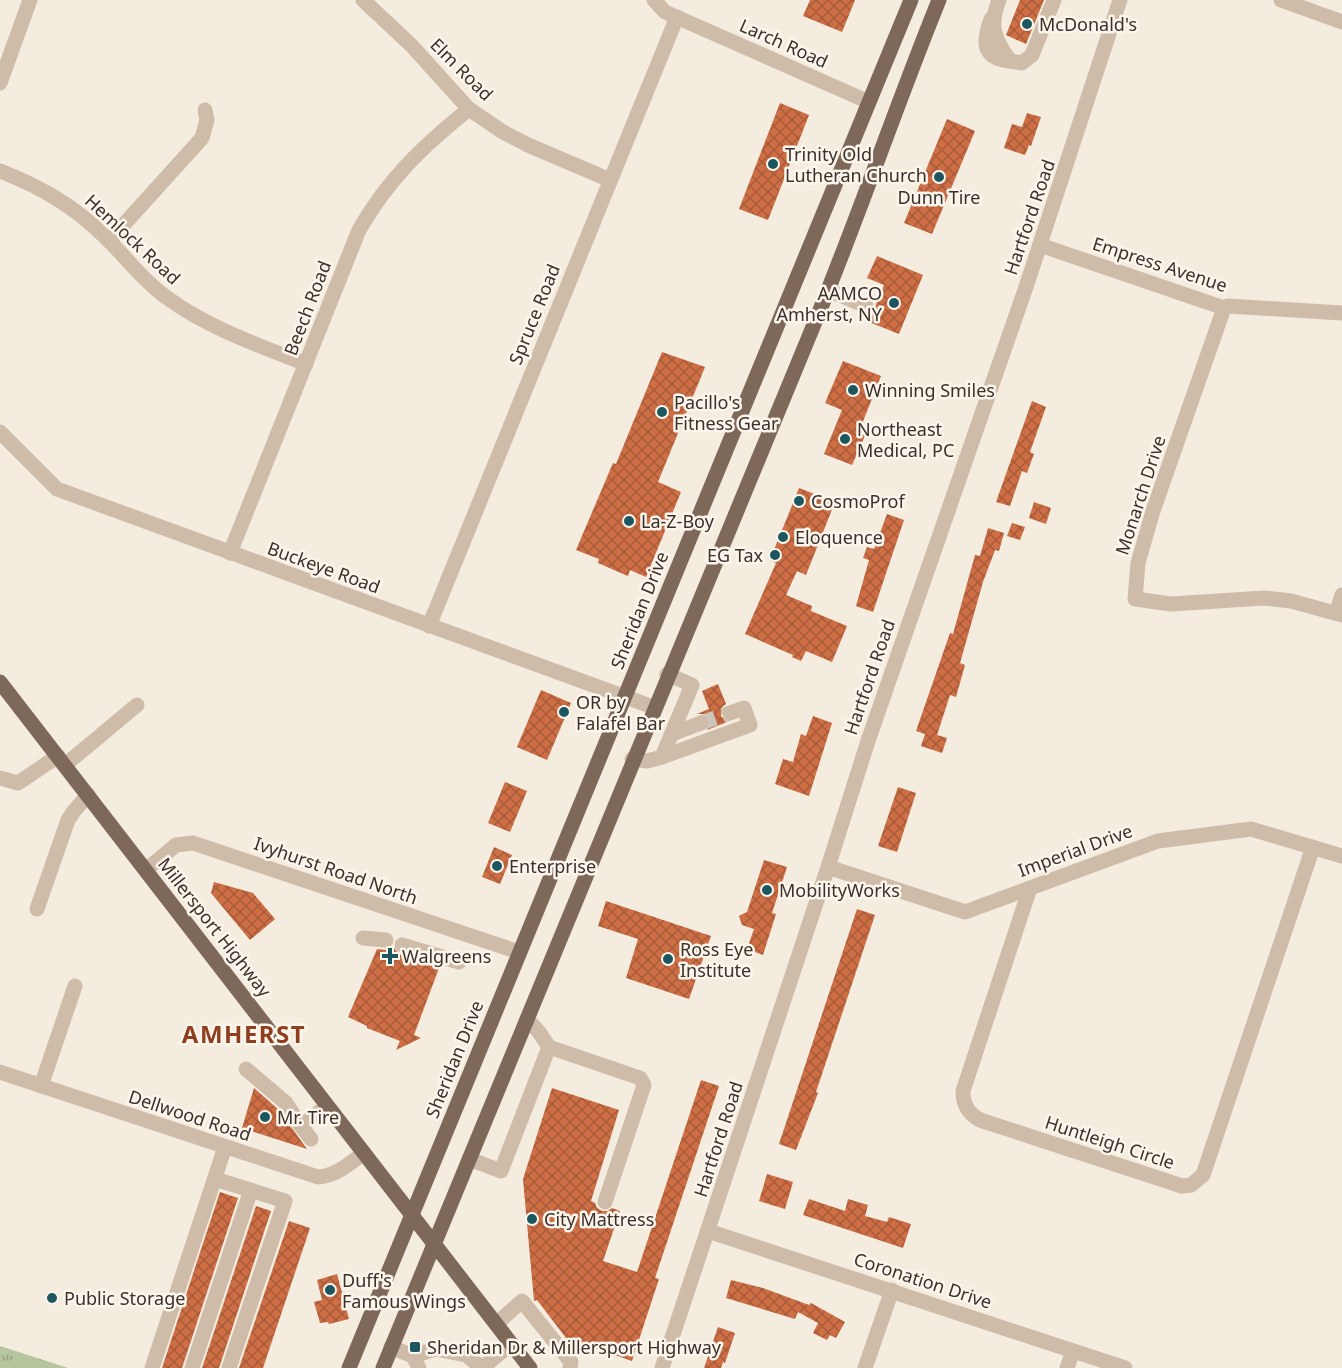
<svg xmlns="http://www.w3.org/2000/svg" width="1342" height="1368" viewBox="0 0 1342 1368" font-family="'Noto Sans',sans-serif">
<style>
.park{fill:url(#park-tufts)}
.building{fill:url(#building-cross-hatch)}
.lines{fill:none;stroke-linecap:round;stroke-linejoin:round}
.minor-tunnel{stroke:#cfc6bb;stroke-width:15;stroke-dasharray:15 8;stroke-linecap:butt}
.minor{stroke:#cebca9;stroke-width:15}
.major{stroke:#7d685a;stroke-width:15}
.poi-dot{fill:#1c575f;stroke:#fbf5ec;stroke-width:2}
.labels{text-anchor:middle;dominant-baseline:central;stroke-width:5;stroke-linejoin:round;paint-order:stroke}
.poi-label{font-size:18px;fill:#3b302a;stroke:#fbf5ec;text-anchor:start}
.street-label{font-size:18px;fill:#3b302a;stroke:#fbf5ec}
.district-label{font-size:24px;font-weight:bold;letter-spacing:1.5px;fill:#8f3f1d;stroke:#fbf5ec}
</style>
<defs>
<pattern id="park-tufts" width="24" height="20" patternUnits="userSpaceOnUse" patternTransform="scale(1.5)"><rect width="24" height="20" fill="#b5c59d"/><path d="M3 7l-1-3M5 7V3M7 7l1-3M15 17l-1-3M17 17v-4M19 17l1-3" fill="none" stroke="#94a080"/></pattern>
<pattern id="building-cross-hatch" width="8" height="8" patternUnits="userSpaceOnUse" patternTransform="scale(1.5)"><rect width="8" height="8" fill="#cd6e44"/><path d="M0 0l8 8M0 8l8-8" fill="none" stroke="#a85b39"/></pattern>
</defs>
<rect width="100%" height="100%" fill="#f4ecdf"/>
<polygon class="park" points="0,1346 68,1368 0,1368"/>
<g class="building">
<polygon points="810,0 855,0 842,32 803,16"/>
<polygon points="1020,0 1044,0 1026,44 1006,35"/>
<polygon points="780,103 809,115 768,220 739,209"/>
<polygon points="1027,113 1041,117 1031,146 1029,145 1025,155 1004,148 1012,124 1022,127"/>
<polygon points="947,119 975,131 932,234 904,223"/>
<polygon points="877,256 923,275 899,334 869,322 884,285 867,278"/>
<polygon points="662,352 705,367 658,482 681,492 646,577 630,570 628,576 598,563 599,559 576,550 613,463 616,464"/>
<polygon points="843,361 881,376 862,424 869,427 852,465 824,454 842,410 825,403"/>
<polygon points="1032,401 1046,407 1030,452 1034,454 1027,473 1022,471 1010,506 996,502"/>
<polygon points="799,488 835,502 806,575 797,571 786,595 812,606 811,611 847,626 832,662 806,651 801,661 792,657 793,655 745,634 776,563 770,560"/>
<polygon points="1034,502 1051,508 1046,524 1029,518"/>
<polygon points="887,514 904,520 873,612 856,606 869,560 863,558 867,547 874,549"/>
<polygon points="1012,523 1025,527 1020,540 1007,536"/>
<polygon points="988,528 1004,533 999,551 995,550 983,582 960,663 965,665 956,697 950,695 937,735 947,738 942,753 921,746 925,734 916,731 950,633 953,634 975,555 980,556"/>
<polygon points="718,684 726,704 722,707 721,716 727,722 707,730 710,725 710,719 703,714 697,714 709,709 702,691"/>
<polygon points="541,690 571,703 547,760 517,747"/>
<polygon points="813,716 832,723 809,796 775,784 783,759 793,762 801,734 806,736"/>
<polygon points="505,782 527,791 510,832 488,823"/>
<polygon points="898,787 916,793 897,852 878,846"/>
<polygon points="494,847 512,855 500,884 482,877"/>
<polygon points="764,860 787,867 772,913 776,914 763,955 747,949 754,929 742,925 739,916 747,912"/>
<polygon points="214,882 253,893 275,919 250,940 211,893"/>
<polygon points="606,901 711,936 689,999 626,978 638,939 598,926"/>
<polygon points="857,909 875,915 816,1092 818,1093 796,1150 779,1144"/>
<polygon points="393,947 399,954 439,968 414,1035 421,1038 396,1050 400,1041 367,1028 367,1026 348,1017 377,949 386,950"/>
<polygon points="701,1080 719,1086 655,1278 659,1279 632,1361 566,1338 537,1300 534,1301 523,1179 552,1088 619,1110 591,1201 595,1203 597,1208 602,1211 608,1211 612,1208 620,1211 603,1261 637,1272"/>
<polygon points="254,1088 279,1110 307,1149 242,1128"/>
<polygon points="767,1174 793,1182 785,1209 759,1201"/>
<polygon points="220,1192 238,1198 182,1368 162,1368"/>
<polygon points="809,1199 845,1211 848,1199 868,1205 865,1216 887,1222 889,1217 911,1224 903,1248 803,1215"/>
<polygon points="256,1206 271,1211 219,1368 202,1368"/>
<polygon points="289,1221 310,1228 263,1368 239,1368"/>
<polygon points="337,1274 349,1319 329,1324 328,1322 320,1323 314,1302 322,1300 317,1280"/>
<polygon points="731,1280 763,1288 809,1305 811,1303 845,1322 836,1338 830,1335 827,1340 813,1333 818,1323 798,1312 795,1319 726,1298"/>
<polygon points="718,1327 735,1333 725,1363 723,1362 721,1368 704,1368"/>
</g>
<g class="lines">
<polyline class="minor-tunnel" points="701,723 730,713"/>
<g class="minor">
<polyline points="363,0 411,45 469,109 503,132 528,145 610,180"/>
<polyline points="654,0 665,12 869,102"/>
<path d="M999,0C989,25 994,39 1010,61L1022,63L1032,55L1054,0"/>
<polyline points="1281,0 1342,22"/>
<path d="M991,19C983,41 981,58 1010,61"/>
<polyline points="0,83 30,0"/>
<path d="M0,171C41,187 76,207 107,239C127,258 143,281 166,297C208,328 258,345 306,364"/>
<polyline points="109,241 202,138 207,120 205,110"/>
<polyline points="1040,245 1224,308 1228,306 1342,313"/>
<polyline points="828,290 866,306"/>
<polyline points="1224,308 1153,511 1138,563 1135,599 1171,604 1264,598 1291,601 1342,615"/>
<polyline points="0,432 57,489 653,707"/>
<path d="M230,553L359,230C389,178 423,146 469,109"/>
<polyline points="1336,613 1342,595"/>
<polyline points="429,626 677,17"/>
<polyline points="672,734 701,723"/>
<polyline points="662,757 750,725 744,708 730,713"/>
<polyline points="632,759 647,761 662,757 692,685 667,674"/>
<polyline points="65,765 137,705"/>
<polyline points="0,778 18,783 58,756"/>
<polyline points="828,867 965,912 1158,841 1251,829 1342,856"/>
<polyline points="146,870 176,845 193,843 519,952"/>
<path d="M1030,888L963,1091C963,1105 968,1113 980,1120L1182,1186L1191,1185L1203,1175L1313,847"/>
<polyline points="37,909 68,820 74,811 88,795"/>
<polyline points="363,938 386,940"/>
<polyline points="402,945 459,962"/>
<polyline points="549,1047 640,1078 644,1085 605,1202"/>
<polyline points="246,1069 286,1103 301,1126 327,1106"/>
<path d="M0,1072L318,1177C336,1176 350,1163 364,1153"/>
<polyline points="41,1086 75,986"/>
<polyline points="301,1126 311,1139"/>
<polyline points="469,1159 501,1171 549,1047 539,1032 527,1019"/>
<polyline points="215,1179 285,1201 229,1368"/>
<polyline points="708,1231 1125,1368"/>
<polyline points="496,1324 522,1301 571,1362 570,1368"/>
<polyline points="391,1347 413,1356 419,1368"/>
<polyline points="413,1356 435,1349 466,1355 482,1368"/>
<polyline points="152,1368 225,1147"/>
<polyline points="192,1368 251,1190"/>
<polyline points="482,1368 511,1344"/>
<polyline points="662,1368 828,867 868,741 1027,284 1120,0"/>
<polyline points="865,1368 892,1290"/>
<polyline points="1067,1368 1073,1351"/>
</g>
<g class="major">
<polyline points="0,682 530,1368"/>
<polyline points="349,1368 911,0"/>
<path d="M383,1368C528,1013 675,659 822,305C863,204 898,101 939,0"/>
</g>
</g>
<g class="poi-dot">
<circle cx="1027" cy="24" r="6"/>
<circle cx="773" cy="164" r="6"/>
<circle cx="939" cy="177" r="6"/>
<circle cx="894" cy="303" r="6"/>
<circle cx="853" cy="390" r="6"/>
<circle cx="662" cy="412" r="6"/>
<circle cx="845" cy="439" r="6"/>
<circle cx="799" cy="501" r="6"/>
<circle cx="629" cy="521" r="6"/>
<circle cx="783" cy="537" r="6"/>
<circle cx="775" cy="555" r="6"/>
<circle cx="564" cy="712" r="6"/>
<circle cx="497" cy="866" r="6"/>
<circle cx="767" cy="890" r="6"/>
<path d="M387 947h6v6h6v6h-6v6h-6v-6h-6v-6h6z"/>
<circle cx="668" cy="959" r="6"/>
<circle cx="265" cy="1117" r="6"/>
<circle cx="532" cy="1219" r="6"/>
<circle cx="330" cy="1290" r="6"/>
<circle cx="52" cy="1298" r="6"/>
<rect x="409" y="1341" width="12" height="12" rx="3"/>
</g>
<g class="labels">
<g class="poi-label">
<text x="1039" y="24">McDonald's</text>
<text x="785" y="154">Trinity Old<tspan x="785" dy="21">Lutheran Church</tspan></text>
<text x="939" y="197" text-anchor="middle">Dunn Tire</text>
<text x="882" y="293" text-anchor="end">AAMCO<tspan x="882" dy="21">Amherst, NY</tspan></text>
<text x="865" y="390">Winning Smiles</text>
<text x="674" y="402">Pacillo's<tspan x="674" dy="21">Fitness Gear</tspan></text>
<text x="857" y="429">Northeast<tspan x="857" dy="21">Medical, PC</tspan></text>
<text x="811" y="501">CosmoProf</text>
<text x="641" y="521">La-Z-Boy</text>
<text x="795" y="537">Eloquence</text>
<text x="763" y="555" text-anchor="end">EG Tax</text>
<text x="576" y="702">OR by<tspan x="576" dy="21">Falafel Bar</tspan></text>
<text x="509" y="866">Enterprise</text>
<text x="779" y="890">MobilityWorks</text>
<text x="680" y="949">Ross Eye<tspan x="680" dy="21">Institute</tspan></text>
<text x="402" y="956">Walgreens</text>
<text x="277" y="1117">Mr. Tire</text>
<text x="544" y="1219">City Mattress</text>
<text x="342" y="1280">Duff's<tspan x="342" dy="21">Famous Wings</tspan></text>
<text x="64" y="1298">Public Storage</text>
<text x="427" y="1347">Sheridan Dr &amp; Millersport Highway</text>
</g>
<g class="street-label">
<text transform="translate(784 43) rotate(24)">Larch Road</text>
<text transform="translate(462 69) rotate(45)">Elm Road</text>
<text transform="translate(1029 217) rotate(-71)">Hartford Road</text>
<text transform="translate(133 239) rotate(43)">Hemlock Road</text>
<text transform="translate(1160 264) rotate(18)">Empress Avenue</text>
<text transform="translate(307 308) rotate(-69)">Beech Road</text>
<text transform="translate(534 314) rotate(-68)">Spruce Road</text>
<text transform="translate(1140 495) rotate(-72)">Monarch Drive</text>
<text transform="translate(324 567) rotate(20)">Buckeye Road</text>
<text transform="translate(639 610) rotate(-68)">Sheridan Drive</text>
<text transform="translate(869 677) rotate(-71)">Hartford Road</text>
<text transform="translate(1075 850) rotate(-20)">Imperial Drive</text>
<text transform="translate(336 870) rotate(19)">Ivyhurst Road North</text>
<text transform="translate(215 927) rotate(52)">Millersport Highway</text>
<text transform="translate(454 1059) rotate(-68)">Sheridan Drive</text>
<text transform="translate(190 1115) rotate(18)">Dellwood Road</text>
<text transform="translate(718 1139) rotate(-72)">Hartford Road</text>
<text transform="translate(1110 1142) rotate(18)">Huntleigh Circle</text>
<text transform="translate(923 1280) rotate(18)">Coronation Drive</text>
</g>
<g class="district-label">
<text x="244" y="1033">AMHERST</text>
</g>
</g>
</svg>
